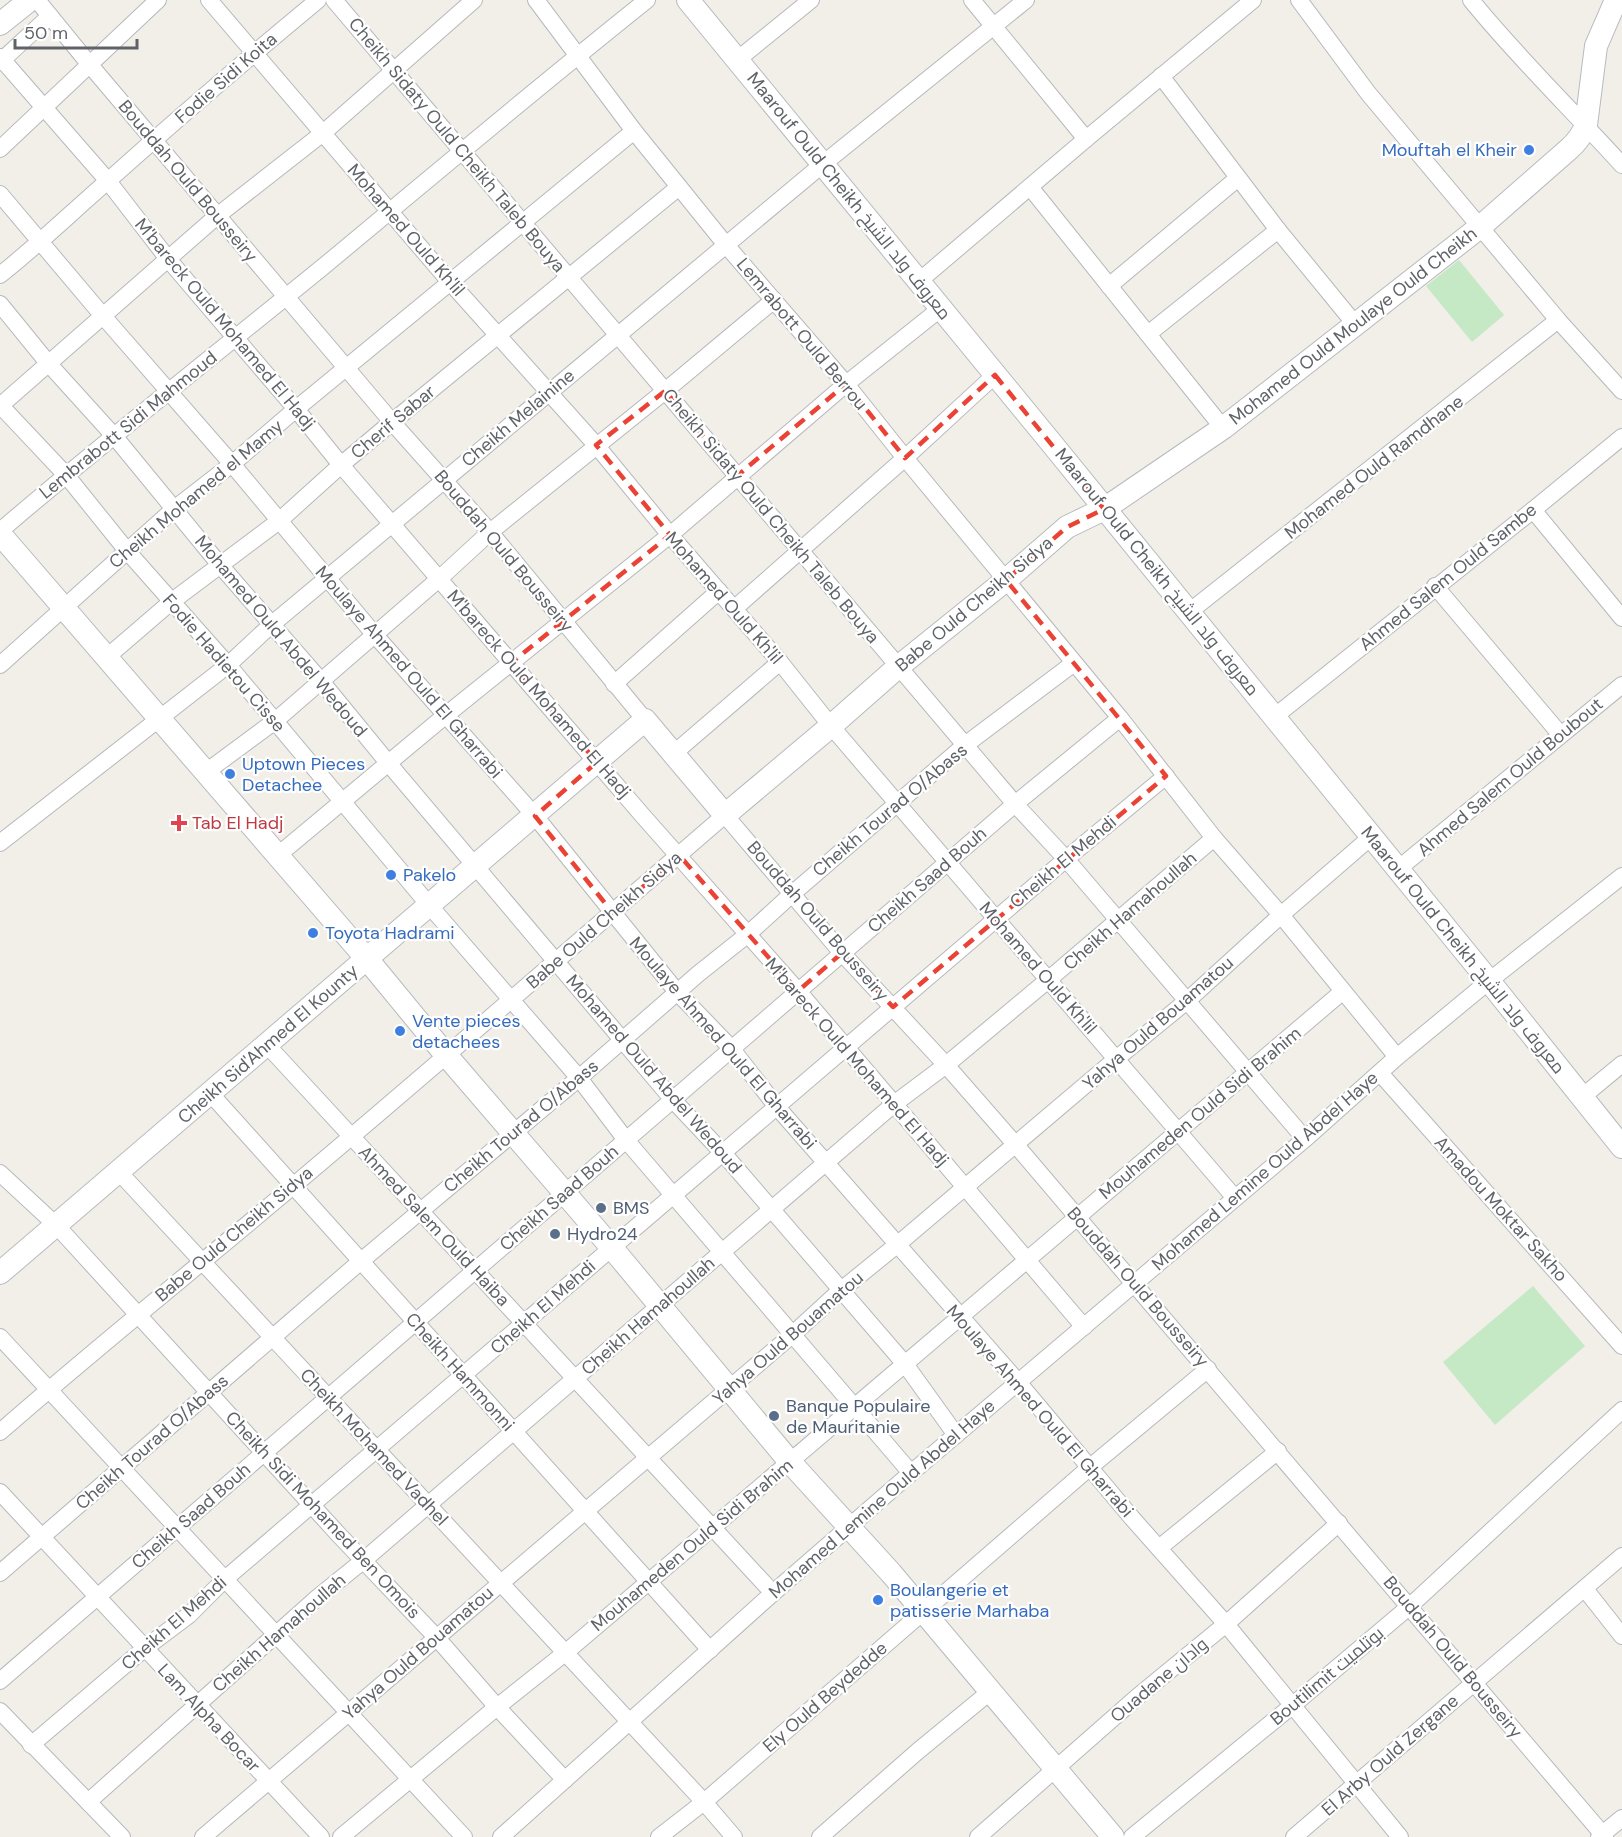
<svg xmlns="http://www.w3.org/2000/svg" width="1622" height="1837" viewBox="0 0 1622 1837" font-family="'DM Sans',Cairo,sans-serif">
<style>
.green{fill:#c5e8c5}
.lines{fill:none;stroke-linecap:round;stroke-linejoin:round}
.street-casing{stroke:#b5b8bc;stroke-width:18}
.secondary-casing{stroke:#b6babf;stroke-width:24}
.street{stroke:#fff;stroke-width:16}
.secondary{stroke:#fff;stroke-width:22}
.marked{fill:none;stroke:#ea4335;stroke-width:4.5;stroke-dasharray:12 8;stroke-linejoin:round}
.shop-dot{fill:#3f7fe0;stroke:#fff;stroke-width:2}
.health-dot{fill:#e0444e;stroke:#fff;stroke-width:2}
.service-dot{fill:#5c6f8a;stroke:#fff;stroke-width:2}
.labels{text-anchor:middle;dominant-baseline:central;stroke-width:4.5;stroke-linejoin:round;paint-order:stroke}
.street-label{font-size:18px;fill:#5f6368;stroke:#fff}
.shop-label{font-size:18px;fill:#366cbe;stroke:#fff;text-anchor:start}
.health-label{font-size:18px;fill:#be3a42;stroke:#fff;text-anchor:start}
.service-label{font-size:18px;fill:#4e5e75;stroke:#fff;text-anchor:start}
</style>
<rect width="100%" height="100%" fill="#f1efe8"/>
<g class="green">
<polygon points="1459,260 1504,315 1472,342 1426,286"/>
<polygon points="1533,1286 1585,1346 1495,1425 1443,1362"/>
</g>
<g class="lines">
<defs>
<g id="street">
<polyline points="37,0 90,65 392,422 490,532 645,720"/>
<polyline points="209,0 450,282 596,445 670,535 780,662 831,726 1235,1198"/>
<polyline points="334,0 1015,804 1066,859 1305,1139"/>
<polyline points="536,0 634,131 726,245 846,384 905,458 1120,718 1214,838 1281,915 1397,1057"/>
<polyline points="972,0 1086,139"/>
<polyline points="1299,0 1368,93 1558,320 1622,391"/>
<path d="M1471,0C1518,58 1572,110 1622,165"/>
<polyline points="0,57 108,181 168,259 296,409 341,465 643,816 798,991 1084,1327"/>
<polyline points="737,60 811,0"/>
<polyline points="0,62 50,16"/>
<polyline points="1161,76 1278,230 1355,324"/>
<polyline points="0,149 158,0"/>
<polyline points="1030,187 1223,428"/>
<polyline points="0,194 103,316 232,464 374,634 535,816 677,992 731,1048 777,1107 1018,1382 1132,1518 1226,1624 1400,1837"/>
<path d="M0,275C38,245 73,211 110,179C178,118 248,58 318,0"/>
<polyline points="918,282 1086,139 1253,0"/>
<polyline points="1109,286 1238,178"/>
<polyline points="0,304 48,363 115,437 220,565 321,681 389,764 673,1100 723,1153 905,1364 956,1435"/>
<polyline points="1148,334 1278,230"/>
<polyline points="0,405 66,475 128,552 228,665 429,905 579,1078 626,1140 911,1473"/>
<polyline points="0,406 217,216 323,133 474,0"/>
<polyline points="1533,510 1622,618"/>
<path d="M0,531C106,440 216,354 324,266C431,177 538,87 647,0"/>
<polyline points="1435,586 1560,734"/>
<polyline points="735,608 905,458 995,375"/>
<polyline points="1189,612 1558,320"/>
<polyline points="107,657 171,602 279,521 341,465 392,422 679,187"/>
<polyline points="0,665 174,509 232,464 296,409 634,131"/>
<polyline points="614,684 719,591"/>
<polyline points="1274,717 1533,510 1622,437"/>
<polyline points="673,754 780,662"/>
<polyline points="206,772 275,721 440,578 490,532 665,391 774,300"/>
<polyline points="0,843 228,665 271,625 823,164 1026,0"/>
<polyline points="277,856 446,715 670,535 846,384 940,309"/>
<polyline points="1398,869 1622,685"/>
<polyline points="267,1045 773,1593"/>
<polyline points="1380,1073 1622,1346"/>
<polyline points="210,1093 710,1650"/>
<polyline points="1582,1097 1622,1064"/>
<polyline points="119,1172 704,1802 734,1837"/>
<polyline points="0,1173 56,1225 339,1535 437,1638 497,1707 565,1780"/>
<polyline points="0,1337 464,1837"/>
<path d="M0,1432C96,1348 196,1268 293,1186C438,1064 581,939 725,815L842,953L946,1065L1015,1144L1605,1837"/>
<polyline points="0,1492 321,1837"/>
<polyline points="1159,1548 1278,1451"/>
<polyline points="0,1573 361,1261 579,1078 698,974 747,935 792,894 965,745 1074,663"/>
<polyline points="1585,1589 1622,1636"/>
<polyline points="0,1681 1015,804 1120,718"/>
<polyline points="0,1711 122,1837"/>
<polyline points="31,1745 145,1648 189,1615 225,1579 1066,859 1166,776"/>
<polyline points="88,1802 317,1598 364,1560 894,1104 946,1065 1048,980 1214,838"/>
<polyline points="203,1837 792,1335 840,1291 898,1244 1116,1059 1188,1000 1281,915 1371,837"/>
<polyline points="341,1837 497,1707 565,1653 1342,992"/>
<polyline points="501,1837 773,1593 911,1473 1305,1139 1397,1057 1489,981 1622,876"/>
<polyline points="659,1837 704,1802 1089,1468 1208,1369"/>
<polyline points="820,1837 918,1751 991,1691"/>
<polyline points="978,1837 1136,1698 1226,1624 1339,1523"/>
<polyline points="1132,1837 1293,1705 1410,1606 1622,1410"/>
<polyline points="1294,1837 1622,1556"/>
<polyline points="1599,1837 1622,1818"/>
</g>
<g id="secondary">
<polyline points="688,0 1053,445 1489,981 1622,1147"/>
<polyline points="0,24 30,0"/>
<polyline points="0,534 367,959 446,1055 612,1248 790,1462 891,1573 1113,1837"/>
<path d="M0,1273L645,720L725,815L831,726L898,667L1006,580L1067,527L1104,509L1223,428L1480,227L1569,149C1577,142 1582,136 1586,125L1596,46L1616,0"/>
</g>
</defs>
<use href="#street" class="street-casing"/>
<use href="#secondary" class="secondary-casing"/>
<use href="#street" class="street"/>
<use href="#secondary" class="secondary"/>
</g>
<path class="marked" d="M995,375L1104,509L1067,527L1006,580L1166,776L893,1007L842,953L798,991L679,855L613,913L535,816L597,762L511,663L670,535L596,445L665,391L737,476L846,384L905,458Z"/>
<g class="shop-dot">
<circle cx="1529" cy="150" r="6"/>
<circle cx="230" cy="774" r="6"/>
<circle cx="391" cy="875" r="6"/>
<circle cx="313" cy="933" r="6"/>
<circle cx="400" cy="1031" r="6"/>
<circle cx="878" cy="1600" r="6"/>
</g>
<path class="health-dot" d="M176 814h6v6h6v6h-6v6h-6v-6h-6v-6h6z"/>
<g class="service-dot">
<circle cx="601" cy="1208" r="6"/>
<circle cx="555" cy="1234" r="6"/>
<circle cx="774" cy="1416" r="6"/>
</g>
<g class="labels">
<g class="street-label">
<text transform="translate(226 78) rotate(-41)">Fodie Sidi Koita</text>
<text transform="translate(457 145) rotate(50)">Cheikh Sidaty Ould Cheikh Taleb Bouya</text>
<text transform="translate(188 181) rotate(50)">Bouddah Ould Bousseiry</text>
<text transform="translate(849 196) rotate(51)">Maarouf Ould Cheikh معروف ولد الشيخ</text>
<text transform="translate(406 230) rotate(49)">Mohamed Ould Kh'lil</text>
<text transform="translate(225 324) rotate(50)">M'bareck Ould Mohamed El Hadj</text>
<text transform="translate(1353 326) rotate(-38)">Mohamed Ould Moulaye Ould Cheikh</text>
<text transform="translate(802 334) rotate(50)">Lemrabott Ould Berrou</text>
<text transform="translate(518 418) rotate(-40)">Cheikh Melainine</text>
<text transform="translate(393 422) rotate(-40)">Cherif Sabar</text>
<text transform="translate(128 425) rotate(-39)">Lembrabott Sidi Mahmoud</text>
<text transform="translate(1374 467) rotate(-38)">Mohamed Ould Ramdhane</text>
<text transform="translate(196 494) rotate(-40)">Cheikh Mohamed el Mamy</text>
<text transform="translate(771 516) rotate(50)">Cheikh Sidaty Ould Cheikh Taleb Bouya</text>
<text transform="translate(504 551) rotate(50)">Bouddah Ould Bousseiry</text>
<text transform="translate(1157 572) rotate(51)">Maarouf Ould Cheikh معروف ولد الشيخ</text>
<text transform="translate(1448 577) rotate(-39)">Ahmed Salem Ould Sambe</text>
<text transform="translate(724 598) rotate(49)">Mohamed Ould Kh'lil</text>
<text transform="translate(974 604) rotate(-40)">Babe Ould Cheikh Sidya</text>
<text transform="translate(281 636) rotate(50)">Mohamed Ould Abdel Wedoud</text>
<text transform="translate(224 663) rotate(49)">Fodie Hadietou Cisse</text>
<text transform="translate(409 672) rotate(49)">Moulaye Ahmed Ould El Gharrabi</text>
<text transform="translate(539 694) rotate(49)">M'bareck Ould Mohamed El Hadj</text>
<text transform="translate(1510 777) rotate(-40)">Ahmed Salem Ould Boubout</text>
<text transform="translate(890 810) rotate(-40)">Cheikh Tourad O/Abass</text>
<text transform="translate(1063 862) rotate(-40)">Cheikh El Mehdi</text>
<text transform="translate(927 880) rotate(-41)">Cheikh Saad Bouh</text>
<text transform="translate(1130 911) rotate(-41)">Cheikh Hamahoullah</text>
<text transform="translate(604 920) rotate(-41)">Babe Ould Cheikh Sidya</text>
<text transform="translate(818 921) rotate(49)">Bouddah Ould Bousseiry</text>
<text transform="translate(1463 950) rotate(51)">Maarouf Ould Cheikh معروف ولد الشيخ</text>
<text transform="translate(1038 968) rotate(49)">Mohamed Ould Kh'lil</text>
<text transform="translate(1158 1023) rotate(-41)">Yahya Ould Bouamatou</text>
<text transform="translate(723 1043) rotate(49)">Moulaye Ahmed Ould El Gharrabi</text>
<text transform="translate(268 1044) rotate(-41)">Cheikh Sid'Ahmed El Kounty</text>
<text transform="translate(857 1062) rotate(49)">M'bareck Ould Mohamed El Hadj</text>
<text transform="translate(654 1074) rotate(49)">Mohamed Ould Abdel Wedoud</text>
<text transform="translate(1200 1113) rotate(-40)">Mouhameden Ould Sidi Brahim</text>
<text transform="translate(521 1126) rotate(-40)">Cheikh Tourad O/Abass</text>
<text transform="translate(1265 1171) rotate(-41)">Mohamed Lemine Ould Abdel Haye</text>
<text transform="translate(559 1198) rotate(-41)">Cheikh Saad Bouh</text>
<text transform="translate(1501 1209) rotate(48)">Amadou Moktar Sakho</text>
<text transform="translate(434 1226) rotate(47)">Ahmed Salem Ould Haiba</text>
<text transform="translate(234 1234) rotate(-40)">Babe Ould Cheikh Sidya</text>
<text transform="translate(1138 1287) rotate(49)">Bouddah Ould Bousseiry</text>
<text transform="translate(543 1307) rotate(-41)">Cheikh El Mehdi</text>
<text transform="translate(648 1316) rotate(-41)">Cheikh Hamahoullah</text>
<text transform="translate(788 1338) rotate(-41)">Yahya Ould Bouamatou</text>
<text transform="translate(460 1372) rotate(48)">Cheikh Hammonni</text>
<text transform="translate(1040 1411) rotate(49)">Moulaye Ahmed Ould El Gharrabi</text>
<text transform="translate(152 1442) rotate(-41)">Cheikh Tourad O/Abass</text>
<text transform="translate(374 1447) rotate(47)">Cheikh Mohamed Vadhel</text>
<text transform="translate(882 1499) rotate(-41)">Mohamed Lemine Ould Abdel Haye</text>
<text transform="translate(323 1515) rotate(47)">Cheikh Sidi Mohamed Ben Omois</text>
<text transform="translate(191 1516) rotate(-41)">Cheikh Saad Bouh</text>
<text transform="translate(692 1545) rotate(-40)">Mouhameden Ould Sidi Brahim</text>
<text transform="translate(174 1623) rotate(-41)">Cheikh El Mehdi</text>
<text transform="translate(279 1633) rotate(-41)">Cheikh Hamahoullah</text>
<text transform="translate(418 1653) rotate(-41)">Yahya Ould Bouamatou</text>
<text transform="translate(1453 1657) rotate(50)">Bouddah Ould Bousseiry</text>
<text transform="translate(1327 1676) rotate(-40)">Boutilimit بوتلميت</text>
<text transform="translate(1159 1680) rotate(-40)">Ouadane وادان</text>
<text transform="translate(825 1697) rotate(-41)">Ely Ould Beydedde</text>
<text transform="translate(209 1718) rotate(47)">Lam Alpha Bocar</text>
<text transform="translate(1390 1755) rotate(-41)">El Arby Ould Zergane</text>
</g>
<g class="shop-label">
<text x="1517" y="150" text-anchor="end">Mouftah el Kheir</text>
<text x="242" y="764">Uptown Pieces<tspan x="242" dy="21">Detachee</tspan></text>
<text x="403" y="875">Pakelo</text>
<text x="325" y="933">Toyota Hadrami</text>
<text x="412" y="1021">Vente pieces<tspan x="412" dy="21">detachees</tspan></text>
<text x="890" y="1590">Boulangerie et<tspan x="890" dy="21">patisserie Marhaba</tspan></text>
</g>
<g class="health-label">
<text x="192" y="823">Tab El Hadj</text>
</g>
<g class="service-label">
<text x="613" y="1208">BMS</text>
<text x="567" y="1234">Hydro24</text>
<text x="786" y="1406">Banque Populaire<tspan x="786" dy="21">de Mauritanie</tspan></text>
</g>
</g>
<path d="M15 39v9h122v-9" fill="none" stroke="#5f6368" stroke-width="3"/>
<text x="24" y="39" font-size="18" fill="#5f6368" stroke="#ffffff" stroke-width="4.5" paint-order="stroke">50 m</text>
</svg>
